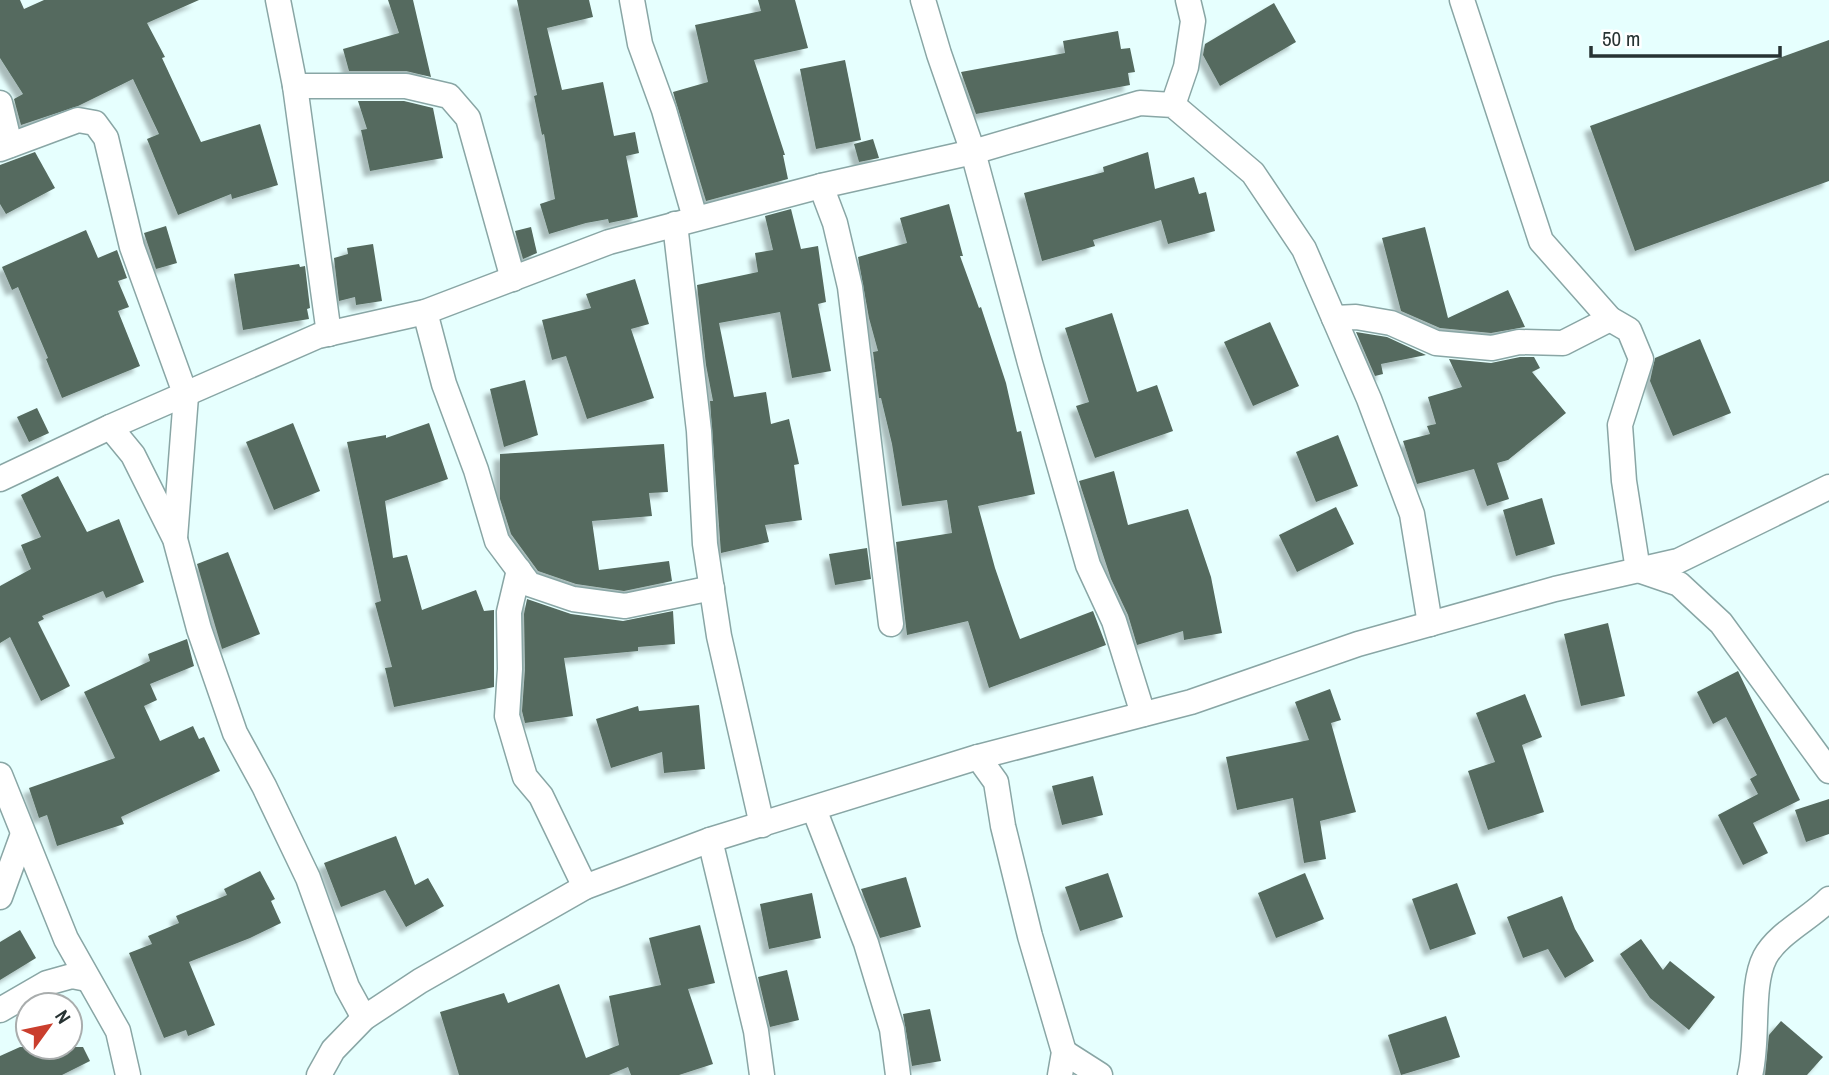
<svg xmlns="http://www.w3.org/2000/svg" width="1829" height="1075" viewBox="0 0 1829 1075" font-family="'Archivo Narrow',sans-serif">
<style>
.building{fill:#546a5e;filter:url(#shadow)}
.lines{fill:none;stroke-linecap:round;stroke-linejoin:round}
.street-casing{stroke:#89a6a5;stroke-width:27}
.street{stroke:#fff;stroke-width:24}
</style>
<defs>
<filter id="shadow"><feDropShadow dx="-6" dy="6" stdDeviation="2" flood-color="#0004"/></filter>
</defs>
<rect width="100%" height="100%" fill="#e6fffe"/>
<g class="building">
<polygon points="0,0 20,0 24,9 44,0 199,0 147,23 165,57 162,58 201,142 260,124 278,185 232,199 231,194 178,215 147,139 159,134 133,79 78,106 21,125 14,99 23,94 0,58"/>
<polygon points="388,0 413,0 431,77 406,71 349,71 343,49 399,33"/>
<polygon points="517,0 589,0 593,17 547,28 562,90 603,82 614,136 635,132 639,153 626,156 638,217 609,223 608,219 586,223 549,234 540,204 555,199 544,134 542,135 534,96 537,95"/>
<polygon points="758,0 795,0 808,48 754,60 785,155 783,155 788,179 706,201 673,92 708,82 695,25 761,11"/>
<polygon points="1274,3 1296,42 1220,86 1203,55 1205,44"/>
<polygon points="1118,31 1121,49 1130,48 1135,72 1128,73 1130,85 976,114 961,72 1065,53 1063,41"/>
<polygon points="1829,40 1829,181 1635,251 1590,126"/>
<polygon points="845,60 861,140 816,149 800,69"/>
<polygon points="358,101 404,101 433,108 443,158 370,171 361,130 367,129"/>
<polygon points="873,139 879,158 859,162 854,144"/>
<polygon points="35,152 55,188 6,214 0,204 0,165"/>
<polygon points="1148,152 1155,189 1194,177 1199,194 1206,192 1215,231 1168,244 1161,220 1093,240 1095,246 1042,261 1024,193 1104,172 1103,167"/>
<polygon points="949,204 963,256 960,256 979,308 981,307 1006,383 1017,432 1021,431 1035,494 978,506 995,568 1014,623 1020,639 1093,611 1106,645 989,688 968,621 907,635 896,542 952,533 947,500 902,506 892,444 881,398 879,398 873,352 878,351 869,318 858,257 907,243 900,218"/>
<polygon points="791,209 801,249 818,246 826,302 818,304 831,371 792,378 780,312 719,323 734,397 766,392 771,424 789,419 799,464 794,465 802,520 765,525 769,542 721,553 710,401 713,401 706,365 697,285 758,272 755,253 773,250 765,216"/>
<polygon points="166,226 177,263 156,269 144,233"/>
<polygon points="531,227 537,253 523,259 515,231"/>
<polygon points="1425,227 1448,318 1508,290 1525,327 1491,333 1440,328 1401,311 1382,238"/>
<polygon points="86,230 98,258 117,250 127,278 118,281 129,307 118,311 140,366 62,398 46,359 48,358 18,287 12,290 2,267"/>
<polygon points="373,244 382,301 356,305 355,297 339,301 334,258 348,254 347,248"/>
<polygon points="299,264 300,267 305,266 310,308 307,309 309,319 243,330 234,274"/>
<polygon points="635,279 649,324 631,329 654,398 587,419 566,356 552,360 542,320 591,308 586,294"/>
<polygon points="1112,313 1137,392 1157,385 1173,431 1095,458 1076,406 1089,402 1065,328"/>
<polygon points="1270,322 1299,386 1253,406 1224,342"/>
<polygon points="1356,332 1387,337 1426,355 1381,364 1383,374 1375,376"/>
<polygon points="1700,339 1731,413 1673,436 1650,381 1655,358"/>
<polygon points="1520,357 1534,357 1540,368 1532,372 1566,413 1508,460 1497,463 1509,499 1487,506 1474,469 1417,484 1403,441 1430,434 1427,426 1436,424 1428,397 1462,387 1449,359 1491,363"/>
<polygon points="525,380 538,435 504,447 490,389"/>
<polygon points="37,408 49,433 29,442 17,417"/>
<polygon points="293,423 320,491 274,510 246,442"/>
<polygon points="429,423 448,479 385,501 393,558 407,555 422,610 476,590 484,611 494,610 494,687 394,707 385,668 392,667 375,603 381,601 347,442 386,435 386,438"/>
<polygon points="1338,435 1358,486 1316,502 1296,452"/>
<polygon points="664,444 668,492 649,493 652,516 592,521 599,570 669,561 672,581 624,591 576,584 538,571 511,534 500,499 500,454"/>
<polygon points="1114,471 1128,525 1188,509 1211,577 1222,633 1184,640 1183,631 1137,645 1128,615 1111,579 1079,481"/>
<polygon points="58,476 87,532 119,519 144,582 106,598 103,591 42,616 44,619 38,622 70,686 41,701 10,637 0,643 0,586 31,569 21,545 41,537 21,495"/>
<polygon points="1542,498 1555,544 1516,556 1503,510"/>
<polygon points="1336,507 1354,544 1297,572 1279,535"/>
<polygon points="867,548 871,579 835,585 829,554"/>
<polygon points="228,552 260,634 222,649 197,564"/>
<polygon points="527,599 571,614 623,621 673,611 675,644 638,647 638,651 564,658 573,716 525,723 522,711 525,669 524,614"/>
<polygon points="1608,623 1625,696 1581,706 1564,634"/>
<polygon points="187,639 194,666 150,684 157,700 144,706 160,741 193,726 199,739 204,737 220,771 121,817 124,824 57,846 47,815 39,818 29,788 115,758 84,692 150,661 148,654"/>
<polygon points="1738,671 1800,800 1753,823 1768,853 1743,865 1718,815 1758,794 1750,779 1757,775 1726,717 1713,724 1697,692"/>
<polygon points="1330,689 1341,720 1331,723 1356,812 1320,821 1326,859 1304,863 1293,798 1237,810 1226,757 1309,740 1295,702"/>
<polygon points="1525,694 1542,737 1522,745 1544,812 1488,830 1468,771 1495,762 1476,713"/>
<polygon points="699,705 705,769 664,773 662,752 611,768 596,719 638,706 639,711"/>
<polygon points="1093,776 1103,815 1062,825 1052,786"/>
<polygon points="1829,799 1829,834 1806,842 1795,810"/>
<polygon points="396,836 415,885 428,878 444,906 406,927 385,890 341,907 324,863"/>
<polygon points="260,871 275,899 271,901 281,923 250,938 189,962 215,1025 188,1036 186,1030 164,1038 129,953 152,944 148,936 179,923 176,916 227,895 224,889"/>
<polygon points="1108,873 1123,917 1080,931 1065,887"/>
<polygon points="1305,873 1324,919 1276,938 1258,893"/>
<polygon points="906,877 921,927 880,938 861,889"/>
<polygon points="1457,883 1476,934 1430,950 1412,899"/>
<polygon points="812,893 821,938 769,949 760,904"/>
<polygon points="1562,896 1575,929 1594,961 1565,978 1548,949 1523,958 1507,917"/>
<polygon points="700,925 715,983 688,989 713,1064 679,1075 631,1075 628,1067 609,1075 459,1075 440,1012 504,993 508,1003 559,984 586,1058 619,1045 609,996 661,985 649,938"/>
<polygon points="20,930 36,958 0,980 0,942"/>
<polygon points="1641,939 1663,970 1670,961 1715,997 1689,1030 1650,998 1620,954"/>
<polygon points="787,970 799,1020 770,1027 758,977"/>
<polygon points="930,1009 941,1061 912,1066 903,1014"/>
<polygon points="1446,1016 1460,1057 1401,1075 1388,1035"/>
<polygon points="1781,1021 1823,1057 1807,1075 1765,1075 1769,1035"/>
<polygon points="20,1047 83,1047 90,1061 62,1075 0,1075 0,1056"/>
</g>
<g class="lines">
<defs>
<g id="street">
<polyline points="278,0 295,86 329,334"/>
<polyline points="632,0 640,44 664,110 695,218"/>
<polyline points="923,0 939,54 973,152 1030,363 1088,565 1114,621 1143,714"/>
<polyline points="1462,0 1541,241 1610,319 1629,330 1641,359 1620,425 1624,481 1638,570 1679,584 1721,623 1829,771"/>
<polyline points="295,86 406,86 449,96 468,118 513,279"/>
<polyline points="0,103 10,145"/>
<polyline points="1173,105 1186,67 1193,21 1188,0"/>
<polyline points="0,149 78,120 95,123 106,138 132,247 186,396 175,538"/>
<polyline points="821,186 835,223 850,287 891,624"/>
<polyline points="675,224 699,431 705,544 719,636 762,825"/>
<polyline points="425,312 444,384 476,470 497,541 529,584 573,599 625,606 712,588"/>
<polyline points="1334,318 1356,317 1391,323 1436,343 1492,348 1519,342 1563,343 1610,319"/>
<polyline points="110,427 133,455 175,539 199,629 235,733 264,786 308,878 347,987 364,1018"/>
<polyline points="0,479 110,427 318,336 425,312 609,242 821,186 973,152 1140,103 1173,105 1253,173 1304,249 1369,399 1412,514 1430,624"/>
<polyline points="519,570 509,612 510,669 507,716 525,777 541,796 585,887"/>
<polyline points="978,757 996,782 1003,826 1030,936 1064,1052 1060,1075"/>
<polyline points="0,775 66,939 118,1031 128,1075"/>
<polyline points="814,809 866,943 892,1029 898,1075"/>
<polyline points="710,840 756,1031 762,1075"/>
<polyline points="0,897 23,834"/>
<polyline points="0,1010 47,983 72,976 87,979"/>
<polyline points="1064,1052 1100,1075"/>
<polyline points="319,1075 333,1050 364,1018 420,981 585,887 710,840 978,757 1191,702 1358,644 1555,589 1678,561 1829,487"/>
<path d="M1750,1075C1759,1041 1750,986 1765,957C1778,933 1811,918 1829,899"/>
</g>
</defs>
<use href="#street" class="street-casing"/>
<use href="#street" class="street"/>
</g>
<g transform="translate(49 1026) rotate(57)"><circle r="33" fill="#ffffff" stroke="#a9adad" stroke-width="2"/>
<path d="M0-5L12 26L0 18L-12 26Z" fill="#ca3e2d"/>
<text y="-10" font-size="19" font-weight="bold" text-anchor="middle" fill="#273333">N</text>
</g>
<path d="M1591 46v10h189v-10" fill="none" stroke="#273333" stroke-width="3.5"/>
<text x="1602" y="46" font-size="21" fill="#273333" stroke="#ffffff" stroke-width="5" paint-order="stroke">50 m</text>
</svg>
